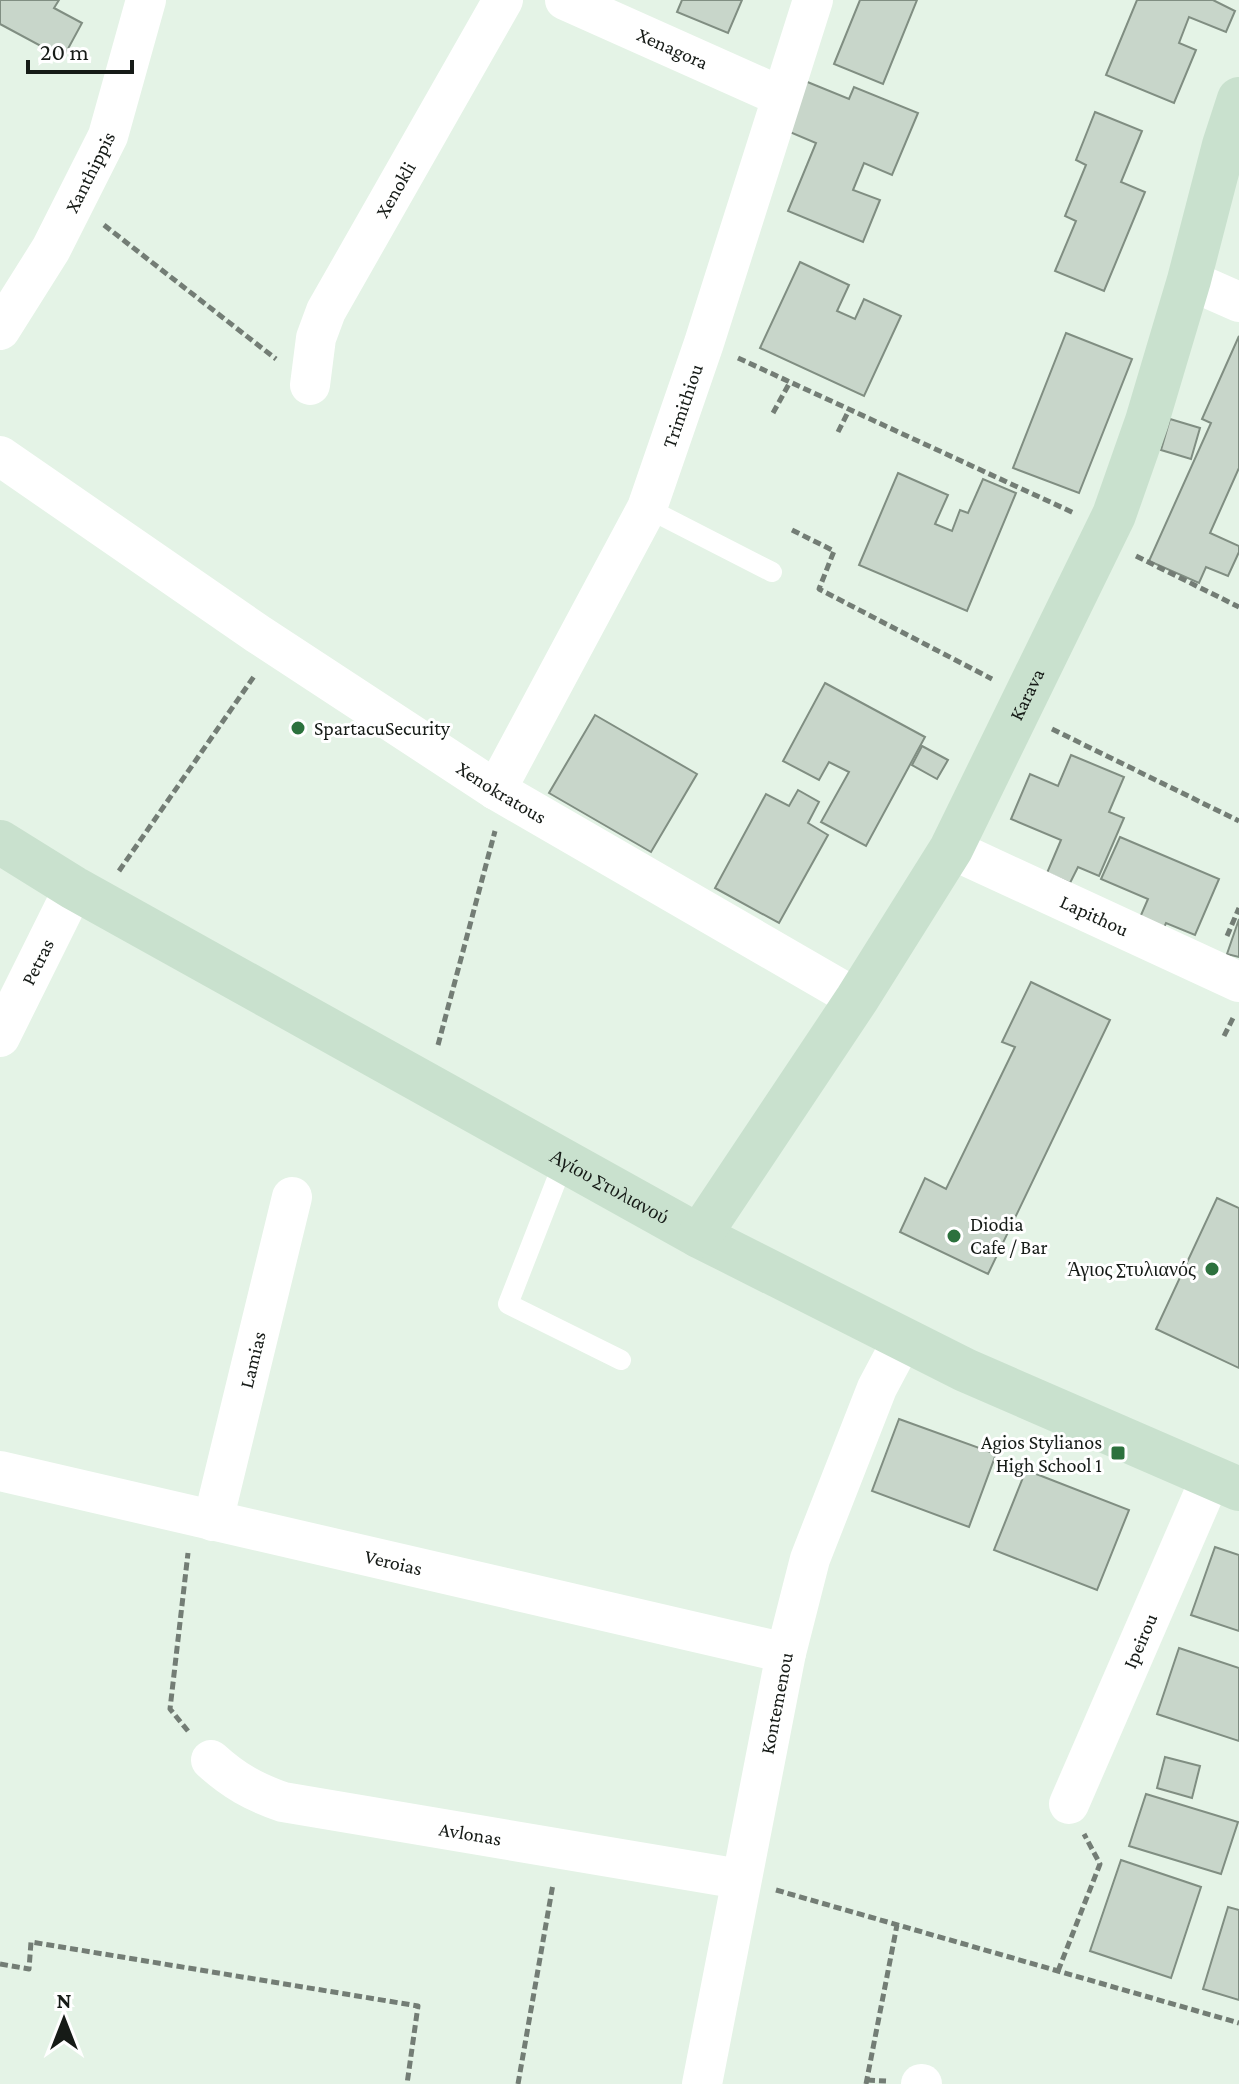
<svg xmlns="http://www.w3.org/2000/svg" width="1239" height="2084" viewBox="0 0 1239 2084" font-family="'Crimson Pro',serif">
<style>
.building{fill:#c8d6ca;stroke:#808e82;stroke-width:2}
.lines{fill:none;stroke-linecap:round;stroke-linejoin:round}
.path{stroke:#737d75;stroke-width:5;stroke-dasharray:8 4;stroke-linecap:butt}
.lane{stroke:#fff;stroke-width:20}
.street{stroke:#fff;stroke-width:40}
.secondary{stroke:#c9e1ce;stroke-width:44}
.poi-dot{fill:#2c713d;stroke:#fff;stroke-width:3}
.labels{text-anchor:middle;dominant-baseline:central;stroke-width:6;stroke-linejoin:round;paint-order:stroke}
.street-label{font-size:20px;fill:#161b17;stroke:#fff}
.poi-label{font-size:20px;fill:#161b17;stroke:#fff;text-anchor:start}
</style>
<rect width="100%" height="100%" fill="#e4f3e6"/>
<g class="building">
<polygon points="0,0 59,0 54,8 82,23 63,58 0,24"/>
<polygon points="682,0 742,0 728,33 677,12"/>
<polygon points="860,0 917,0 883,84 834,64"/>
<polygon points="1137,0 1213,0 1235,11 1226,32 1189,17 1179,43 1196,50 1174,103 1106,75"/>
<polygon points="805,81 849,99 854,87 918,113 892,175 864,163 853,190 880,200 863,242 788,211 816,143 785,130"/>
<polygon points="1095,112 1142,131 1121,182 1145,192 1104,291 1055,271 1076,221 1065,216 1086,165 1076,160"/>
<polygon points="800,262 849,285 837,311 855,319 864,299 901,316 864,396 760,348"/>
<polygon points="1066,333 1132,359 1079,493 1013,468"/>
<polygon points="1239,336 1239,468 1210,533 1239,546 1239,552 1228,576 1206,567 1199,583 1149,561 1211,423 1202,419"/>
<polygon points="1170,419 1200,428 1191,459 1161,450"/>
<polygon points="898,473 948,495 935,524 952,531 960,510 968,513 983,479 1016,493 967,611 859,565"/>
<polygon points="825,683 925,737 866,846 821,822 849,772 829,762 819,780 783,761"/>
<polygon points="595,715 697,774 651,852 549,793"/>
<polygon points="922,746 948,760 937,779 912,765"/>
<polygon points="1071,755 1124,777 1109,812 1124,818 1099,876 1078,867 1070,883 1047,873 1061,840 1011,819 1030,774 1058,786"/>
<polygon points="798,790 819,802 808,823 828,835 779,923 715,888 766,794 789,806"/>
<polygon points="1120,837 1219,879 1195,935 1166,923 1162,932 1138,922 1148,899 1101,879"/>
<polygon points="1239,919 1239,957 1227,954"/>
<polygon points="1031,982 1110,1020 988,1274 900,1232 925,1178 946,1189 1015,1047 1002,1042"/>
<polygon points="1217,1198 1239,1208 1239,1368 1156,1329"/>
<polygon points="899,1419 996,1454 969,1527 872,1491"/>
<polygon points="1026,1470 1129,1510 1097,1590 994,1550"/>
<polygon points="1215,1547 1239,1555 1239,1631 1191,1615"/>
<polygon points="1179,1648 1239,1668 1239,1741 1157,1714"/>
<polygon points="1165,1757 1200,1766 1192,1798 1157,1788"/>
<polygon points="1146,1794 1238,1822 1221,1874 1129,1846"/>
<polygon points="1121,1860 1201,1887 1171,1978 1090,1951"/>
<polygon points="1228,1907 1239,1910 1239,2000 1203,1989"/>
</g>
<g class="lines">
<g class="path">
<polyline points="104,225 276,359"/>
<polyline points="738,358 1074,513"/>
<polyline points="773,413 790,382"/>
<polyline points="838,432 849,410"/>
<polyline points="792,530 834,551 819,589 992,679"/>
<polyline points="1136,556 1239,607"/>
<polyline points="1052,729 1239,821"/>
<polyline points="119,871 255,675"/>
<polyline points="1227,936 1239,908"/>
<polyline points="1224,1036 1234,1016"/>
<polyline points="438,1045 495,831"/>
<polyline points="188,1731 170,1709 188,1553"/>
<polyline points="776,1890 1239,2023"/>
<polyline points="0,1964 29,1969 31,1942 418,2006 407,2084"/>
<polyline points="1058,1971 1100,1864 1084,1834"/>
<polyline points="867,2080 886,2081"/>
<polyline points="518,2084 553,1884"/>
<polyline points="866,2084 897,1925"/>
</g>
<g class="lane">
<polyline points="647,508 772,572"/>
<polyline points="564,1161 508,1304 621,1360"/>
</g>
<g class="street">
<path id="s1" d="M565,0L780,96"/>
<polyline points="1189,280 1239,302"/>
<path id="s2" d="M0,330L51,249L108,136L146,0"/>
<path id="s3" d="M310,385L316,338L326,311L503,0"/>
<path id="s4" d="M0,456L258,634L496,790L857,999"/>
<path id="s5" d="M496,790L647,508L704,343L813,0"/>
<path id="s6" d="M951,849L1239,982"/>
<path id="s7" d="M0,1037L74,888"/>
<path id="s8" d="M0,1471L786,1653"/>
<path id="s9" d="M213,1521L292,1197"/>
<path id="s10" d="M211,1760C234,1781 254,1792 283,1802L740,1879"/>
<path id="s11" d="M1069,1804L1211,1477"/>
<path id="s12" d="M702,2084L786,1653L810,1559L877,1388L903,1339"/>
<polyline points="921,2084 922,2084"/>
</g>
<g class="secondary">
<path id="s13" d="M0,842L74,888L699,1236L965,1370L1239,1489"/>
<path id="s14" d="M699,1236L857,999L951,849L1114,515L1147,421L1189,280L1224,145L1239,99"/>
</g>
</g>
<g class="poi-dot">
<circle cx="298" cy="728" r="8"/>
<circle cx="954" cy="1236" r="8"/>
<circle cx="1212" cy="1269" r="8"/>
<rect x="1110" y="1445" width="16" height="16" rx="4"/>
</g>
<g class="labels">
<g class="street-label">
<text stroke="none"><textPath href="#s1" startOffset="118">Xenagora</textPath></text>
<text stroke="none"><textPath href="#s2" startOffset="182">Xanthippis</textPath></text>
<text stroke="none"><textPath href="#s3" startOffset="216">Xenokli</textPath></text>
<text stroke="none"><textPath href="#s5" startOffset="428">Trimithiou</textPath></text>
<text stroke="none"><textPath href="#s14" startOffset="634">Karava</textPath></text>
<text stroke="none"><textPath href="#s4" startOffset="604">Xenokratous</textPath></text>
<text stroke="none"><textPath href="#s6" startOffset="158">Lapithou</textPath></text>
<text stroke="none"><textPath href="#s7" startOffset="84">Petras</textPath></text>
<text stroke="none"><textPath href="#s13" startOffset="700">Αγίου Στυλιανού</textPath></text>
<text stroke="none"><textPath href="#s9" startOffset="166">Lamias</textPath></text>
<text stroke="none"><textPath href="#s8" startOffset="404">Veroias</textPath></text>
<text stroke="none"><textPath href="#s11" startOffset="178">Ipeirou</textPath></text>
<text stroke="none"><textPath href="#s12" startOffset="388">Kontemenou</textPath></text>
<text stroke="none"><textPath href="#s10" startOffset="274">Avlonas</textPath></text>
</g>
<g class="poi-label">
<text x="314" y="728">SpartacuSecurity</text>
<text x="970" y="1224">Diodia<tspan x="970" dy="23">Cafe / Bar</tspan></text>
<text x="1196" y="1269" text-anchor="end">Άγιος Στυλιανός</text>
<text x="1102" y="1442" text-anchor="end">Agios Stylianos<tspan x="1102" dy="23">High School 1</tspan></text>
</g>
</g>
<g transform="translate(64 2020)" stroke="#ffffff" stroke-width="6" paint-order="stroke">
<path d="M0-6L14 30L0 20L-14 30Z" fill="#161b17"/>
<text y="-12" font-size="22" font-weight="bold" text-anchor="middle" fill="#161b17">N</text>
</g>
<path d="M28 60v12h104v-12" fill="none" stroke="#161b17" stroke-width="4"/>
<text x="40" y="60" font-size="24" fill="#161b17" stroke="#ffffff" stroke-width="6" paint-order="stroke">20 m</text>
</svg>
